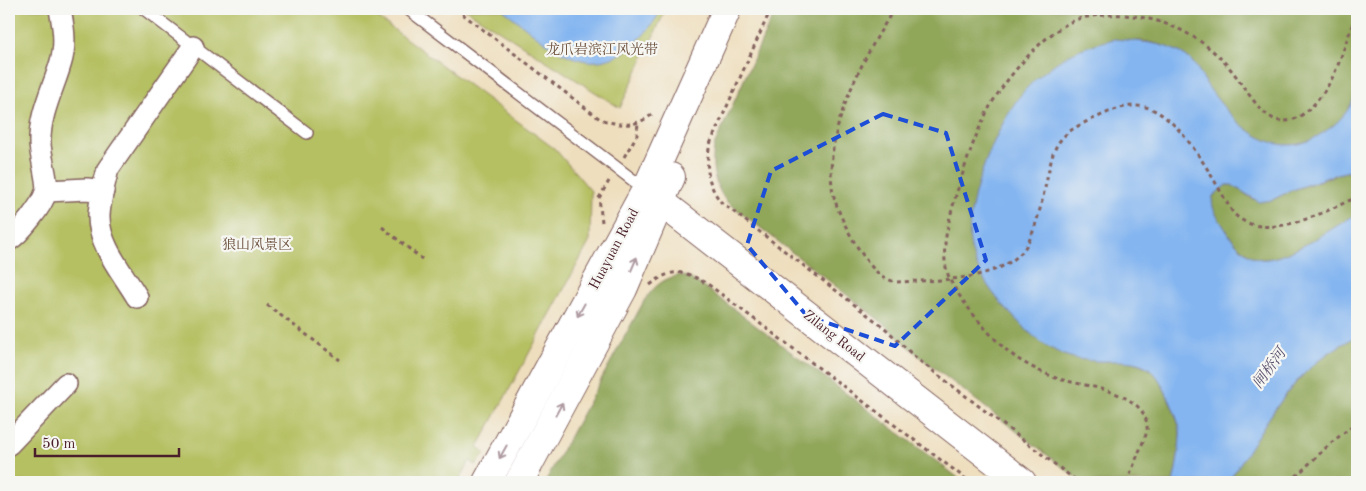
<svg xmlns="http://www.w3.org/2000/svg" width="1366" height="491" viewBox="0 0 1366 491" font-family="'Old Standard TT','Noto Serif SC',serif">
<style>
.green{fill:#b5c062;stroke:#807046}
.forest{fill:#90a658;stroke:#6d6242}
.water{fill:#84b5f0;stroke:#676a8e}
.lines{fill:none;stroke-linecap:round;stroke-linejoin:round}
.lane-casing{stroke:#83625e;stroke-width:14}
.street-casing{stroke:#83625e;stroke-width:24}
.secondary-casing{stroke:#83625e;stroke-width:30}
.path{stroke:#83625e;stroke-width:3;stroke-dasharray:4 4;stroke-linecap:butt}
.lane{stroke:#fff;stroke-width:11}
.street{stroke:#fff;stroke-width:21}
.secondary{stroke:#fff;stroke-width:28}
.oneway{stroke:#ae9aa0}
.marked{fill:none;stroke:#1d4ed8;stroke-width:4;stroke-dasharray:10 6;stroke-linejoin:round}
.labels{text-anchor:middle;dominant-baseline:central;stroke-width:4.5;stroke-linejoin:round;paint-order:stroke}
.park-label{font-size:14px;fill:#6a4f3c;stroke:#f6f6f2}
.street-label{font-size:14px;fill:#4a1f2b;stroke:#f6f6f2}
.water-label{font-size:15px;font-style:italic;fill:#5e5470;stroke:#f6f6f2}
</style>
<rect width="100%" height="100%" fill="#f6f6f2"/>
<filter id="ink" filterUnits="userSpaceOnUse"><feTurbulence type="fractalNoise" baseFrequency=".02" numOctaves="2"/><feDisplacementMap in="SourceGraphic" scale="10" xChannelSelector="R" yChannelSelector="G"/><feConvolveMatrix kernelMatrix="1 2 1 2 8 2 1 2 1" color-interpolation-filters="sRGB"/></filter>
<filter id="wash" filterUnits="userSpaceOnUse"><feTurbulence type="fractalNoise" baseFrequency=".0096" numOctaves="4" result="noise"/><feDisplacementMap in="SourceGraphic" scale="20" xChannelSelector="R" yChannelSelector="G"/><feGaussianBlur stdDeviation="1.12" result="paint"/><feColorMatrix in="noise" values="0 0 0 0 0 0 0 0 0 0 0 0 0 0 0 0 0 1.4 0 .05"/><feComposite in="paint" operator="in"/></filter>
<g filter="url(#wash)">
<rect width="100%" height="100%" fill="#eedebd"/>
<g class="green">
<polygon points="9,9 366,9 555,149 591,191 590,241 478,447 485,454 476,465 470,461 460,479 463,482 9,482"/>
<polygon points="465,9 666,9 620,108"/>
</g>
<g class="forest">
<path d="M776,9H1357V89C1351,112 1336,127 1316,138C1271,162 1232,121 1208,87C1200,75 1196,62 1183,54C1174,49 1152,42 1142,41C1135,41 1126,44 1119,46C1101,50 1082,52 1064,58C1058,61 1051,68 1046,72C1035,81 1024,91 1016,102C993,134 963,209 971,248C977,274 1002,309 1023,325C1029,330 1092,360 1099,361C1105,362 1112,360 1118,360C1132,360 1147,365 1156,375C1163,383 1179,421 1180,431C1181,441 1176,473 1173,482H1082L919,356L883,323L726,201C714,184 710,166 715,144Z"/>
<path d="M1353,169H1357V214C1335,226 1285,262 1261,259C1246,257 1233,242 1226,230C1220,220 1209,208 1213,196L1226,185H1232L1238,188L1252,199L1272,200L1290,191Z"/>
<path d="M681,275L691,279L707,289L964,482H545L644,301C654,287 662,278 681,275Z"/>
<path d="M1357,336V482H1228C1255,441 1280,393 1318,361C1330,351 1344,343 1357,336Z"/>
</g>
<g class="water">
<path d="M502,9H662C643,41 613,73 572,57C546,47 524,25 502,9Z"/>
<path d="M1114,39C1137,41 1161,42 1181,53C1195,60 1200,74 1207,85C1230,120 1273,163 1316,137C1336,126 1351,112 1357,89V169L1333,175L1290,191L1272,200L1259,202L1232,185H1226L1213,196C1209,208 1220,220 1226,230C1233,242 1246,257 1261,259C1285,262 1335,226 1357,214V336C1344,343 1330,351 1318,361C1279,393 1256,441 1228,482H1173C1176,474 1181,438 1180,430C1178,418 1165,388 1158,378C1144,356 1117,362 1096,361C1082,360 1068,358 1056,351C1035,341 1017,321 1002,304C988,288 976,269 971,248C962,209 993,136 1015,103C1026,86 1045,70 1062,59C1078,48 1096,44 1114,39Z"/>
</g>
</g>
<g filter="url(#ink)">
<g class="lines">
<defs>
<g id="lane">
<polyline points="144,9 307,133"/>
<polyline points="408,9 646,190"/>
</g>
<g id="street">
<polyline points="47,191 87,189 103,191"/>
<path d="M9,240C20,233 42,206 46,192C49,183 40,155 40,143C39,113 55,86 62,58C66,41 63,25 60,9"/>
<path d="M137,297C123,273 98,245 99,215C100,200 104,184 108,169L193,47"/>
<polyline points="9,444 66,384"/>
</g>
<g id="secondary">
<polyline points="647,191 1022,482"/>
<polyline points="487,482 646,190 727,9"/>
<polyline points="519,482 623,289 671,177"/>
</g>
</defs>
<use href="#lane" class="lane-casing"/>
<use href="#street" class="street-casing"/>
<use href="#secondary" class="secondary-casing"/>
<g class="path">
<path d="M456,9L600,119C621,126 635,128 654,113"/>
<path d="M771,9L710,144C705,166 707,184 721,202L886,329L916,358L1078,482"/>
<path d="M894,9C864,57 825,127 832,186C834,205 846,228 856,245C867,261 877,279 897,282C934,280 992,282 1020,254C1039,235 1045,180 1053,154C1060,133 1077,126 1095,118C1109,112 1122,105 1138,106C1178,107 1215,183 1233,213C1264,245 1324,212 1357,197"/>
<polyline points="624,157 637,135 638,122"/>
<polyline points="602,222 599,198 609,181"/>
<polyline points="382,227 422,259"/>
<path d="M650,285C674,266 685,271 709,285L970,482"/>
<polyline points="267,305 340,360"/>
<path d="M1127,482L1147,432C1151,390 1083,387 1056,378C1043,373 1029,366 1018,359C996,344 968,310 954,287C936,259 948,225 956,195C965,166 974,137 988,110C1003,81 1049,25 1082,18C1138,6 1197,27 1232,71C1244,85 1261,119 1281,121C1298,123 1315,105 1323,93C1340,70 1345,40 1357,14"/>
<polyline points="1290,482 1331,443 1357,422"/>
</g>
<use href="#lane" class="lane"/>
<use href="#street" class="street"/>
<use href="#secondary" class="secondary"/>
</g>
<defs><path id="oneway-shaft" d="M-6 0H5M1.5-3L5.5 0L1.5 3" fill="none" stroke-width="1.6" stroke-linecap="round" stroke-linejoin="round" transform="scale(1.25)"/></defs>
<g class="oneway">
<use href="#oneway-shaft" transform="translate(634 264) rotate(-67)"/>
<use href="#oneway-shaft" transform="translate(581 310) rotate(119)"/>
<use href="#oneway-shaft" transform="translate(559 409) rotate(-62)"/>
<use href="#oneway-shaft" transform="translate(503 452) rotate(119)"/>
</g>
</g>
<path class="marked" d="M883,114L946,133L986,260L895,346L807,316L747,245L771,171Z"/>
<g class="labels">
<g class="park-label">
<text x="602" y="50">龙爪岩滨江风光带</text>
<text x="257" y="245">狼山风景区</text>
</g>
<g class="street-label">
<text transform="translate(614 249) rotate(-62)">Huayuan Road</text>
<text transform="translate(834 336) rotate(38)">Zilang Road</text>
</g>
<g class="water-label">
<text transform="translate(1270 369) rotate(-54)">闸桥河</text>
</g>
</g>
<rect width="1366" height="491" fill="none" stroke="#f6f6f2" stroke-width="30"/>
<path d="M35 448v8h144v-8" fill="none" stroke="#4a1f2b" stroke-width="2.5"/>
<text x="42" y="448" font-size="15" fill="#4a1f2b" stroke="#f6f6f2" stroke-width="4" paint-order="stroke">50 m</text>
</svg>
